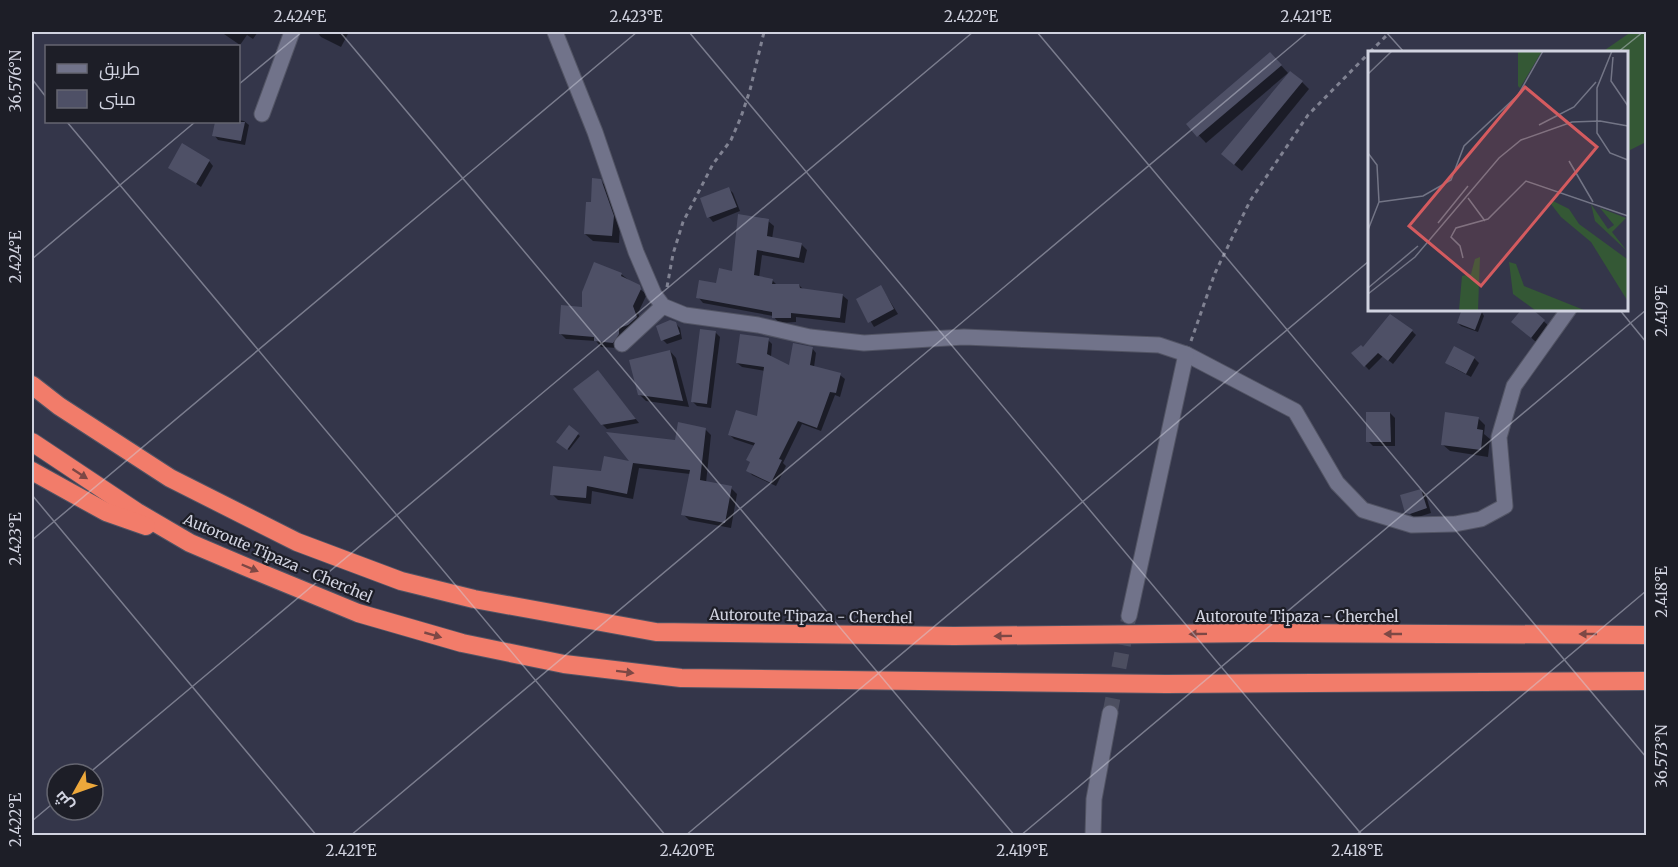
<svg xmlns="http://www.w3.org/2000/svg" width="1678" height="867" viewBox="0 0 1678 867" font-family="Merriweather,Cairo,serif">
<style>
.green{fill:#345835}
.shadow{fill:#0007}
.building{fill:#4e5066}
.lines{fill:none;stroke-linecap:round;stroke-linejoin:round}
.minor-tunnel{stroke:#4c4e60;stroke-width:15;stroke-dasharray:15 8;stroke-linecap:butt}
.minor-casing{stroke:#525464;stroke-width:17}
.motorway-casing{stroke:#525464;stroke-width:20}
.path{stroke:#808292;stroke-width:3;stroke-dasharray:4.5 4.5;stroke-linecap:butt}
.minor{stroke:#71738a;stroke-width:15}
.motorway{stroke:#f27c6a;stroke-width:18}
.oneway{fill:#7d4845}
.ticks{fill:none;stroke:#d1d3e0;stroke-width:1.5;stroke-opacity:0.45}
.labels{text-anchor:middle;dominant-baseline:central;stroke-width:4.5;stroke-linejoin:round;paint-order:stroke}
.street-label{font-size:15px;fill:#d1d3e0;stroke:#1d1e27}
.inset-road{fill:none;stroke:#737586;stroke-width:1.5}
.view{fill:#d45b5f;fill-opacity:0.15;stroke:#d45b5f;stroke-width:3}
.inset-edge{fill:none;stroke:#d1d3e0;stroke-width:3}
.neatline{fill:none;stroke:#d1d3e0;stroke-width:2}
.ticks-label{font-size:15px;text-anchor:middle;fill:#d1d3e0}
</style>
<rect width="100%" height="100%" fill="#34364a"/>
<polygon class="green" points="1631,32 1646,32 1646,142 1626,152 1626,52 1602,52"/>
<g class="shadow">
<polygon points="221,32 258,32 253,39 247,35 240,45"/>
<polygon points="317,32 349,32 341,47 321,37"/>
<polygon points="1277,61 1288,73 1206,143 1188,124"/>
<polygon points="1302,82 1309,89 1242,171 1230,161"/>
<polygon points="238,120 244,121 249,125 245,145 218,140 214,135 217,122 238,122"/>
<polygon points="209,161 213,166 201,187 170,167"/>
<polygon points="600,180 608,188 620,225 619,243 593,241 585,234"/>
<polygon points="728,188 733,193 740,211 713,222 709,217"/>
<polygon points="768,221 774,226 772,239 801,244 807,250 804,263 762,255 759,278 772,280 777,285 799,285 804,290 842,295 848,300 845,323 796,317 796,322 779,323 773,316 703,303 698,297 734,273"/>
<polygon points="621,274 645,293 646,296 638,313 642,323 618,348 601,347 596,341 566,339 560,333 583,308"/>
<polygon points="881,287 898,314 874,327 858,300"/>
<polygon points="1463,309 1480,309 1484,316 1478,332 1461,326 1458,323"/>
<polygon points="1524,309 1530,309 1549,326 1536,342 1518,326"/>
<polygon points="675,323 680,328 682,339 667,344 663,340"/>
<polygon points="1412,331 1416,335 1393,364 1383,356 1369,370 1354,354"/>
<polygon points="715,332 720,337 711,408 697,406 693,402"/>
<polygon points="768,340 772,344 771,357 791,367 812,348 816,353 814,367 840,375 845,379 840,397 835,395 821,431 802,424 783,463 786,466 776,486 752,475 748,470 755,446 734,439 730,435 758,418 765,371 742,367 737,363"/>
<polygon points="670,351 676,358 689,407 646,401 639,394"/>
<polygon points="1474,358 1479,363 1471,377 1452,367 1447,363"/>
<polygon points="602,377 639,423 607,429 602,424"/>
<polygon points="1390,413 1395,418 1395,446 1373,446 1368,441"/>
<polygon points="1478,418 1485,425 1484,434 1490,439 1488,457 1450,451 1442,444"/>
<polygon points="569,427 580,436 569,450 558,442"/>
<polygon points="705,429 711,435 706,483 731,488 737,494 731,528 689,520 683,514 690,474 639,468 633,499 592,491 591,504 558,500 552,494 602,473 633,463"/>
<polygon points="1421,490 1426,495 1431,513 1415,518 1407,512"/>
</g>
<g class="building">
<polygon points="1270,52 1282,65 1197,137 1186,124"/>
<polygon points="1290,71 1303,81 1234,165 1221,154"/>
<polygon points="215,122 245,122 241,141 212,136"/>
<polygon points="182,143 210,160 196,184 168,168"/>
<polygon points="592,178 601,179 614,216 612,236 584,234 586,202 591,202"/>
<polygon points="729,187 737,207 707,218 700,198"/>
<polygon points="738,214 769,219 767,236 802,243 799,258 757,250 754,275 773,279 772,284 799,284 800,288 843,294 840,318 791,313 791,318 772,318 772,312 696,298 699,280 716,283 719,268 732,271"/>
<polygon points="594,262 622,273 621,276 640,285 641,289 633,306 637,317 628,325 619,328 619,334 613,343 594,341 594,337 559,334 561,305 582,307 582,292"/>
<polygon points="881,285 894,309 868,323 856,299"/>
<polygon points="1462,309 1483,309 1475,330 1457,323"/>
<polygon points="1522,309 1532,309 1545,320 1531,338 1511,322"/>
<polygon points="1390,314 1413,330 1388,361 1378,353 1364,367 1351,353 1361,345 1363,347"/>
<polygon points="670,320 676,322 680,334 661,341 656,326"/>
<polygon points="700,329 716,331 707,404 691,402"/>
<polygon points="740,334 769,338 767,354 789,365 793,343 813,347 810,365 841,373 836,393 830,392 817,428 798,421 779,459 782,460 771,483 746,471 750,462 746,460 755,443 728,435 736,410 757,416 764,367 736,363"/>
<polygon points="1454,346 1475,357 1466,374 1445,363"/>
<polygon points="670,350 683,401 638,395 629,360"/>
<polygon points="598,370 636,419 601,425 573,389"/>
<polygon points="1366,412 1390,412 1391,442 1366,442"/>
<polygon points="1445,412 1479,417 1477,429 1483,430 1481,450 1441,445"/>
<polygon points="678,422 706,428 700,480 732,486 725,523 681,515 690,470 633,463 627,494 587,486 586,498 550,495 553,466 601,471 604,456 629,461 606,432 675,440"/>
<polygon points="569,425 579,433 567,450 556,442"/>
<polygon points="1421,489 1427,508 1410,514 1405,513 1400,495"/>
</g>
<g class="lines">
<polyline class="minor-tunnel" points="1110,713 1129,616"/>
<defs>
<g id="minor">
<polyline points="555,32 595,132 636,252 654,294 663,306 685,315 758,325 810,337 864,343 964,337 1159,345 1186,354 1295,411 1337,483 1363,510 1412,525 1455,524 1481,519 1505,506 1499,437 1514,386 1569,309"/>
<polyline points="262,114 292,32"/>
<polyline points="622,344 663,306"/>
<polyline points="1129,616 1186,354"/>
<polyline points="1093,836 1094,799 1110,713"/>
</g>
<g id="motorway">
<polyline points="32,385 59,406 170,478 297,542 401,581 474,599 656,632 954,636 1258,633 1646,635"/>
<polyline points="32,442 137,512 190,543 244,566 358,613 462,643 564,664 681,678 1166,684 1646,681"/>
<polyline points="32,471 106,512 146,526"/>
</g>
</defs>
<use href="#minor" class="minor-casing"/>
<use href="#motorway" class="motorway-casing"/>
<g class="path">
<polyline points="1370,52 1390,32"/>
<polyline points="667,287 673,254 683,222 713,164 731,140 741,117 750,90 764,32"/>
<polyline points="1191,341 1215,273 1250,201 1308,115 1369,53"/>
</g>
<use href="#minor" class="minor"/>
<use href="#motorway" class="motorway"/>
</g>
<defs><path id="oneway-solid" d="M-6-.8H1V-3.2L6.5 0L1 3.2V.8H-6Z" transform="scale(1.5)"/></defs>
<g class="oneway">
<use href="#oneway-solid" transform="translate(80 474) rotate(33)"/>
<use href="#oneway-solid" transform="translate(250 568) rotate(23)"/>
<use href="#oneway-solid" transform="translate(1198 634) rotate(179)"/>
<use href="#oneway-solid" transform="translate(1393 634) rotate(-180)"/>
<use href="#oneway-solid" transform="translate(1588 634) rotate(-180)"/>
<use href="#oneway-solid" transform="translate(433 635) rotate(16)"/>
<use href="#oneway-solid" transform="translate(1003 636) rotate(179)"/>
<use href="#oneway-solid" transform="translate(625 672) rotate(7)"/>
</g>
<path class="ticks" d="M340,32L1015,836M689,32L1363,836M1037,32L1646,757M1386,32L1404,52M1618,52L1643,32M32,79L46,97M238,85L302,32M67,122L666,836M32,259L195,122M1619,309L1646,342M32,495L317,836M32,540L637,32M88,774L973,32M32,821L57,800M350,836L1308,32M685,836L1369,261M1020,836L1646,310M1355,836L1646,591"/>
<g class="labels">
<g class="street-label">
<text transform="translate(278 558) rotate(23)">Autoroute Tipaza - Cherchel</text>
<text transform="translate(811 616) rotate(1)">Autoroute Tipaza - Cherchel</text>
<text x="1297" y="616">Autoroute Tipaza - Cherchel</text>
</g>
</g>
<g transform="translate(1368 51)">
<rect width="260" height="260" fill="#34364a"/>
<path d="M150,0H174L152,37L150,35ZM185,150L201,158L211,173L259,208V249L223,191L193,166L183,153ZM223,153L240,178L246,174L232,157L258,167L244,181L259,200L227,170ZM112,206L110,259H91L94,225L103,223L107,208ZM141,211L148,213L156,235L216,259H167L145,243Z" fill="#345835"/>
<path class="inset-road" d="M244,0L229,37V82L242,102L260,109M245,6L243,30L260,55M0,23L24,0M171,74L206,56L228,31M0,102L9,114L11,151L0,179M201,110L225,151M100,147L117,170M11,151L55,145L83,129L96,95L150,44L175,0M70,172L100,135M95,207L92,195L83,186L88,177L120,168L158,130L260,165M0,237L50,195M0,243L47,206L131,107L153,89L204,71L232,70L260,75"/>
<path class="view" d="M157,36L229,96L113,235L41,175Z"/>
<rect width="260" height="260" class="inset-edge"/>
</g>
<rect width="1678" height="867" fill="none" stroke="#1d1e27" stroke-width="66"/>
<rect x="45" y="45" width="195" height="78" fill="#1d1e27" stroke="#656671" stroke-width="1.5"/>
<rect x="57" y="64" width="30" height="9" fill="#71738a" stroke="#656671" stroke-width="1.5"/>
<text x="99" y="75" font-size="18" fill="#d1d3e0">طريق</text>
<rect x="57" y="90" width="30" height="18" fill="#4e5066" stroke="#656671" stroke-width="1.5"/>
<text x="99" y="105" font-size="18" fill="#d1d3e0">مبنى</text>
<g transform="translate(75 792) rotate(230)"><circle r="28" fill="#1d1e27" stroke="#656671" stroke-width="1.5"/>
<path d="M0-4.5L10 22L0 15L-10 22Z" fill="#eda83b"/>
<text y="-9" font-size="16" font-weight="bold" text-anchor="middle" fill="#d1d3e0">ش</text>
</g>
<rect x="33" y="33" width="1612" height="801" class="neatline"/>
<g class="ticks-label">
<text x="300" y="22">2.424°E</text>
<text x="636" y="22">2.423°E</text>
<text x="971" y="22">2.422°E</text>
<text x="1306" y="22">2.421°E</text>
<text transform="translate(16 81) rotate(-90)" y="5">36.576°N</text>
<text transform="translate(16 257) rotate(-90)" y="5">2.424°E</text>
<text transform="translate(1662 311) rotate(-90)" y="5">2.419°E</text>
<text transform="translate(16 539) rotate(-90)" y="5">2.423°E</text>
<text transform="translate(1662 592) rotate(-90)" y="5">2.418°E</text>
<text transform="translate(1662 756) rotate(-90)" y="5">36.573°N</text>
<text transform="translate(16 820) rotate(-90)" y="5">2.422°E</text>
<text x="351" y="856">2.421°E</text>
<text x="687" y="856">2.420°E</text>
<text x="1022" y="856">2.419°E</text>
<text x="1357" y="856">2.418°E</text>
</g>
</svg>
